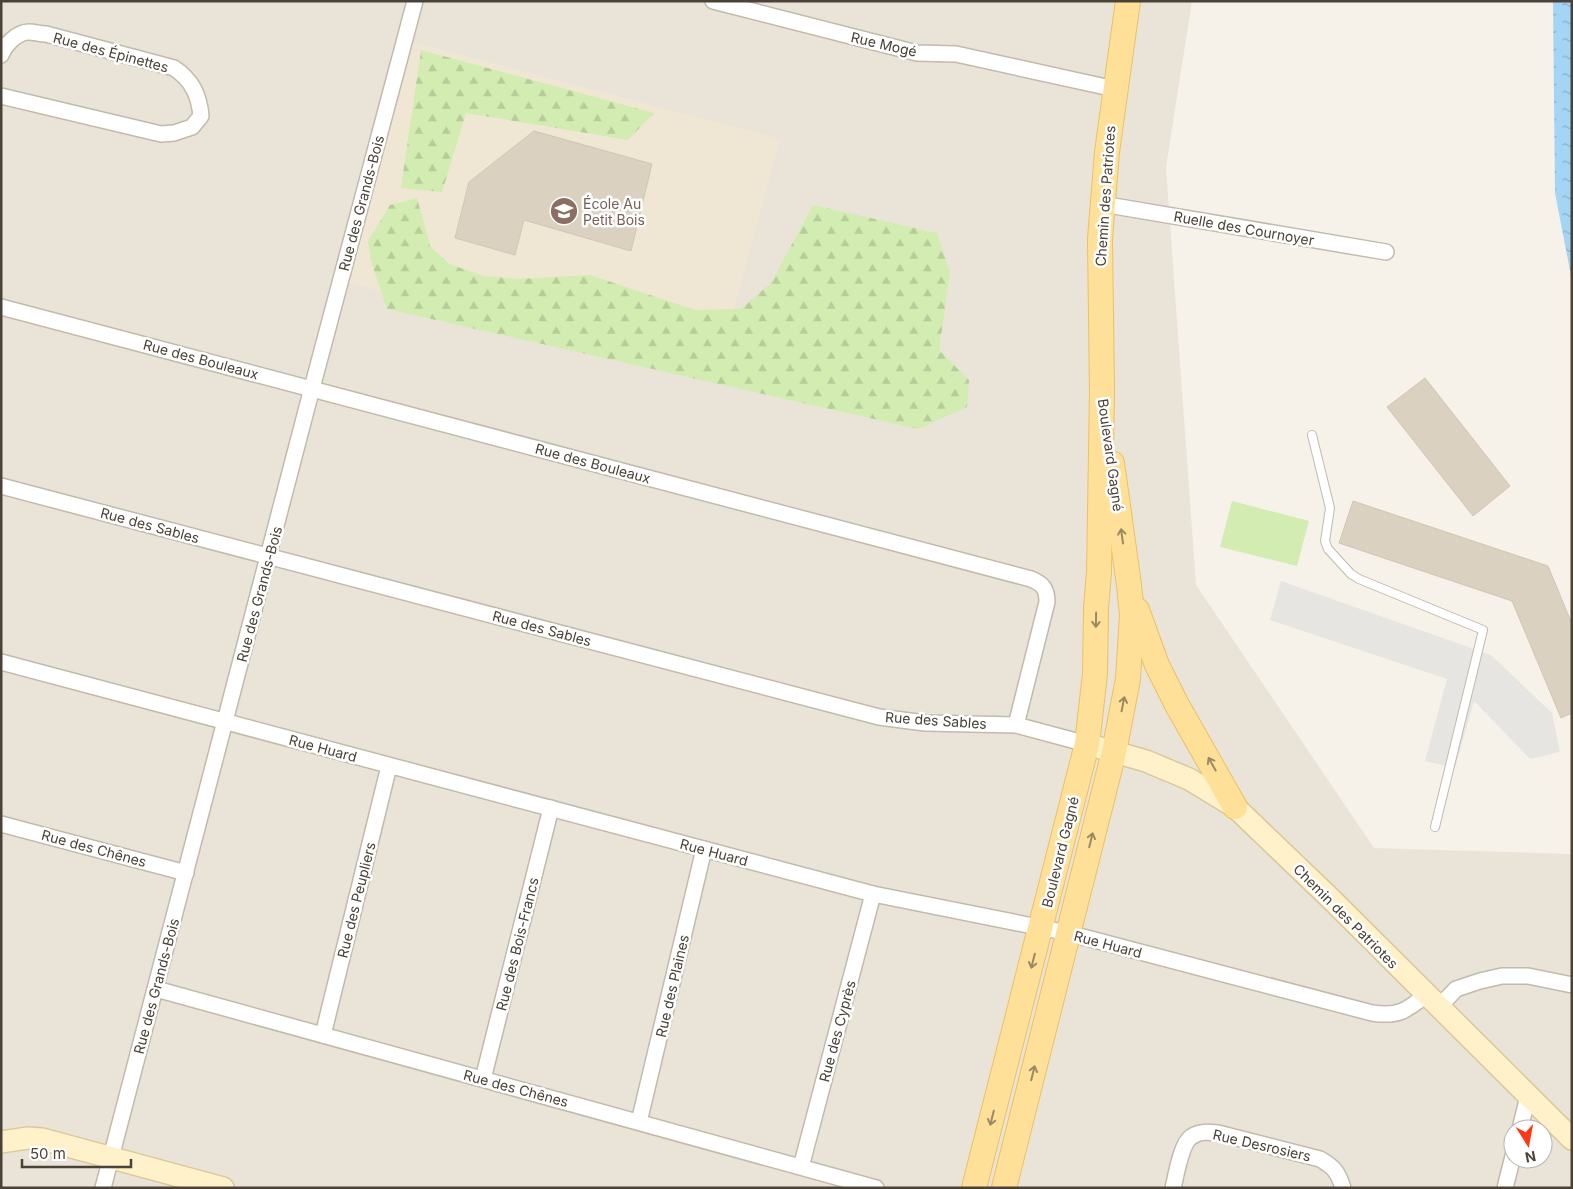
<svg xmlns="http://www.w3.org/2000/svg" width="1573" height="1189" viewBox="0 0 1573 1189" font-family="Inter,sans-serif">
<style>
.residential{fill:#eae4d8;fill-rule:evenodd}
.education{fill:#efe7d3}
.forest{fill:url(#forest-firs)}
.pitch{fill:#d2ecb1}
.parking{fill:#e7e5e1}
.water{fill:url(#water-ripples)}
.building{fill:#dbd1c1;stroke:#d3c5b1}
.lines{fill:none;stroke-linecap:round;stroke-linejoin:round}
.lane-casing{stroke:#c2baab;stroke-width:10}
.street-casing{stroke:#c2baab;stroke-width:18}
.secondary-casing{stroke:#dbc899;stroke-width:24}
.primary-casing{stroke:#ebc062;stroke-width:26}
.lane{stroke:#fff;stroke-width:8}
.street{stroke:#fff;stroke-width:15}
.secondary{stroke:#fff1ca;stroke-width:21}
.primary{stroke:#ffe099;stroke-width:24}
.oneway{stroke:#9b8963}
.labels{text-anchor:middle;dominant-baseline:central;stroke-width:5;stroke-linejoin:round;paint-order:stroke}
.street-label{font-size:14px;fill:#4a4237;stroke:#fff}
.education-label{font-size:14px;fill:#785e54;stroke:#fff;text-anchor:start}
</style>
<defs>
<pattern id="forest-firs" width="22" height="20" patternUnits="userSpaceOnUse" patternTransform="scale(1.25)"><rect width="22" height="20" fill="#d2ecb1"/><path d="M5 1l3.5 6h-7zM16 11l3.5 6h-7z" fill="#b6cc99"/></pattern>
<pattern id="water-ripples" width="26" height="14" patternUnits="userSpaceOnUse" patternTransform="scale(1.25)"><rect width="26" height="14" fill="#a4d5f5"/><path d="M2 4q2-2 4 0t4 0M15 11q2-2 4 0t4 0" fill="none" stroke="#88aec7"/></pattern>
</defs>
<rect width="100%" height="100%" fill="#f6f2ea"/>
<path class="residential" d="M1,1H1192L1166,167L1196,585L1374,848L1572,854V1188H1ZM1513,1129H1543V1159H1513Z"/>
<polygon class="education" points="408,41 780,139 714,382 350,283"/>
<g class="forest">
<polygon points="421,50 654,113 628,140 466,113 442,192 401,188"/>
<polygon points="417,198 430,246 449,264 484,276 518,279 590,275 695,310 741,309 771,283 813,205 937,233 950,272 939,350 969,380 967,407 918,429 387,309 371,261 368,241 390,205"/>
</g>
<polygon class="pitch" points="1232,501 1309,521 1297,566 1220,547"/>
<polygon class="parking" points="1281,581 1491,655 1552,713 1560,752 1530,759 1474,701 1455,768 1425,761 1447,679 1270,620"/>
<polygon class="water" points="1553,1 1572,1 1572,281 1555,193"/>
<g class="building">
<polygon points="534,131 652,164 631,251 524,220 515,255 455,238 469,182"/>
<polygon points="1425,378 1510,486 1473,516 1387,407"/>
<polygon points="1353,501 1548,566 1572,624 1572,713 1561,718 1512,601 1339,543"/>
</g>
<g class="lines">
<defs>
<polyline id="lane" points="1312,435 1330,508 1325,541 1328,549 1351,574 1359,579 1483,630 1435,827"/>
<g id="street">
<polyline points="713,1 917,53 956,54 1115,89"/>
<path d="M1,55C5,45 17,32 29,32C34,32 40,34 46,34L174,68C192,80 199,95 201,116L192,127L174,133L161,134L1,96"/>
<polyline points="1102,204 1386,252"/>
<path d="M1,307L1031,579C1043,584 1047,589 1047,602L1016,725"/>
<polyline points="1,486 879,717 925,723 1016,725 1087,744"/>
<path d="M1,662L873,894L1068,933L1372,1013C1398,1017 1406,1011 1426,995"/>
<polyline points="1,824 186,873"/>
<polyline points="156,989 876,1188"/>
<polyline points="1439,1007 1456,989 1480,981 1502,976 1528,976 1572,985"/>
<polyline points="323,1035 389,766"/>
<polyline points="483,1079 551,808"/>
<polyline points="639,1122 704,849"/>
<polyline points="1520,1129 1528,1096"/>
<polyline points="801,1167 873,894"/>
<polyline points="103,1188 312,388 415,1"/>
<path d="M1173,1188C1176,1176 1181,1144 1191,1137C1199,1131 1209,1132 1218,1133L1320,1159C1334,1167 1338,1172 1343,1188"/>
<polyline points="1505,1188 1513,1156"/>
</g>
<g id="secondary">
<polyline points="1087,744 1146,761 1189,779 1235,807 1331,899 1572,1139"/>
<polyline points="1,1142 28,1138 42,1139 223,1188"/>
</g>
<g id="primary">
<polyline points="1137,610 1157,665 1177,705 1235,807"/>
<polyline points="974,1188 1087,744 1095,674 1096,608 1099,572 1102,392 1100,239 1107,152 1128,1"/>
<polyline points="1004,1188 1114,752 1128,679 1132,615 1129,585 1112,463"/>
</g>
</defs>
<use href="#lane" class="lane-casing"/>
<use href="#street" class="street-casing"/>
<use href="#secondary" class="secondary-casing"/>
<use href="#primary" class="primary-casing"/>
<use href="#lane" class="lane"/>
<use href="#street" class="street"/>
<use href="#secondary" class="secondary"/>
<use href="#primary" class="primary"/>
</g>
<defs><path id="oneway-shaft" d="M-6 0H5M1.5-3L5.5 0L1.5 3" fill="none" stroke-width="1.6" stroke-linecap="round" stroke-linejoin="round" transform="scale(1.25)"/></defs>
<g class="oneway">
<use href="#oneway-shaft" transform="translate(1122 536) rotate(-98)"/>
<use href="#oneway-shaft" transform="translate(1096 620) rotate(91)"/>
<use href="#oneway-shaft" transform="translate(1123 704) rotate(-79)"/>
<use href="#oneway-shaft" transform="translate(1212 764) rotate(-119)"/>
<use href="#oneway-shaft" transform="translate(1091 840) rotate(-76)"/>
<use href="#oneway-shaft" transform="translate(1033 961) rotate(104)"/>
<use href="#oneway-shaft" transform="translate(1033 1073) rotate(-76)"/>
<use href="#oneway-shaft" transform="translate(992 1118) rotate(104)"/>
</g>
<defs>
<symbol id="school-disc" viewBox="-11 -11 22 22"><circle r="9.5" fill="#8d6e63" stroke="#fff"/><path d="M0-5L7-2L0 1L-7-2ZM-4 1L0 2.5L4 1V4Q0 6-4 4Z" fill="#fff"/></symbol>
</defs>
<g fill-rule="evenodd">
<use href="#school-disc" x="548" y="195" width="32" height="32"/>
</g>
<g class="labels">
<g class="street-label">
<text transform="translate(884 44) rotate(13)">Rue Mogé</text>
<text transform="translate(111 52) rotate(15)">Rue des Épinettes</text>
<text transform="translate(1105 196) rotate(-86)">Chemin des Patriotes</text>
<text transform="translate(361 203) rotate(-75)">Rue des Grands-Bois</text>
<text transform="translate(1244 228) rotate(10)">Ruelle des Cournoyer</text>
<text transform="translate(201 359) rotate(15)">Rue des Bouleaux</text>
<text transform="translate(1111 455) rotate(82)">Boulevard Gagné</text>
<text transform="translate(593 463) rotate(15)">Rue des Bouleaux</text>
<text transform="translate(150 525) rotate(15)">Rue des Sables</text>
<text transform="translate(259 594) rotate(-75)">Rue des Grands-Bois</text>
<text transform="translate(542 628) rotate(15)">Rue des Sables</text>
<text transform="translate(936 720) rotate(4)">Rue des Sables</text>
<text transform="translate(323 748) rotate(15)">Rue Huard</text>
<text transform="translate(94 848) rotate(15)">Rue des Chênes</text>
<text transform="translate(714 852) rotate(15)">Rue Huard</text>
<text transform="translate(1060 852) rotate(-76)">Boulevard Gagné</text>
<text transform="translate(356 900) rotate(-76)">Rue des Peupliers</text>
<text transform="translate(1346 916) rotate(45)">Chemin des Patriotes</text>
<text transform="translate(517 944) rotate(-76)">Rue des Bois-Francs</text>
<text transform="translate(1108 944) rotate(15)">Rue Huard</text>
<text transform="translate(156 986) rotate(-75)">Rue des Grands-Bois</text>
<text transform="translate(672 986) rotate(-77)">Rue des Plaines</text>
<text transform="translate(837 1031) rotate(-75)">Rue des Cyprès</text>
<text transform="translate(516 1088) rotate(15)">Rue des Chênes</text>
<text transform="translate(1262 1145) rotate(13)">Rue Desrosiers</text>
</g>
<g class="education-label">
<text x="583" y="203">École Au<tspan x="583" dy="16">Petit Bois</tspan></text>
</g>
</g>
<rect width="1573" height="1189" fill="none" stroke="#4a4237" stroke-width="5"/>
<g transform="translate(1528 1144) rotate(169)"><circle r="24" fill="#ffffff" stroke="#b7b3af"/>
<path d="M0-4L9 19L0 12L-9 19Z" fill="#ff3717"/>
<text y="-8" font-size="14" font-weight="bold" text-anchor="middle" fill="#4a4237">N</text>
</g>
<path d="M22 1159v8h109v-8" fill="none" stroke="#4a4237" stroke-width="2.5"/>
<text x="30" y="1159" font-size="15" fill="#4a4237" stroke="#ffffff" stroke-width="4" paint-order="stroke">50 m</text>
</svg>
